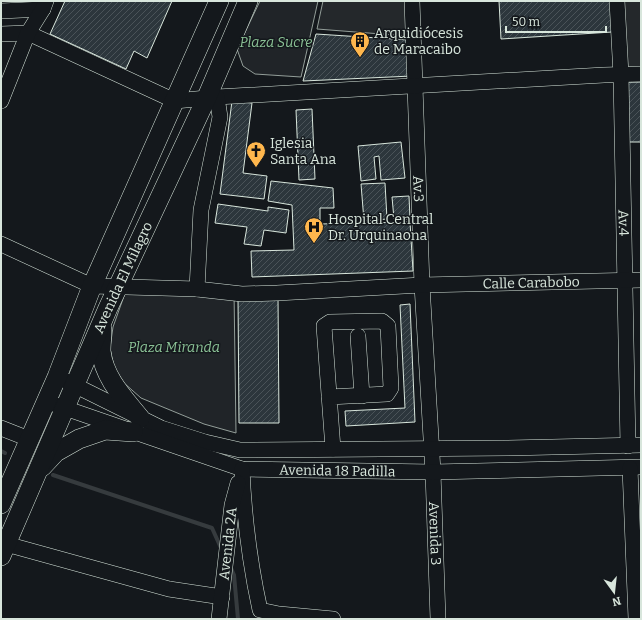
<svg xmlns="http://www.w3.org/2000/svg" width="642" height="620" viewBox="0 0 642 620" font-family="Bitter,serif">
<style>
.park{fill:#202428;stroke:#939e99}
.parking{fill:#24282b;stroke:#939e99}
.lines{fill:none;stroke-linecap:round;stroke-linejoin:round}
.stream{stroke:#363b3e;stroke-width:4}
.building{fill:url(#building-hatch);stroke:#d8e6dc}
.minor-casing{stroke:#d8e6dc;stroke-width:16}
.major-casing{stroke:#d8e6dc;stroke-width:20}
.minor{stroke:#14181c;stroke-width:15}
.major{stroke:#14181c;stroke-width:19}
.labels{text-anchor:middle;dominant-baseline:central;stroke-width:3;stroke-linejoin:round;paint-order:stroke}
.poi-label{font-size:14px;fill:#d8e6dc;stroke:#14181c;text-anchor:start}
.park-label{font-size:14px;font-style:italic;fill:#8ac095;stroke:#14181c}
.street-label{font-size:14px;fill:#d8e6dc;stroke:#14181c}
</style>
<defs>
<pattern id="building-hatch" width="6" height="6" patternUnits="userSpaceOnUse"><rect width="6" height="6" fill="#2c363c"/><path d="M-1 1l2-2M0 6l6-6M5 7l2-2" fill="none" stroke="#4a5358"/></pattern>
</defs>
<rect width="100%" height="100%" fill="#14181c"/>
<g class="park">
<polygon points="260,1 318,1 301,77 255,74 243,66 237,49"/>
<polygon points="129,282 234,291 236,433 204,424 141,398 124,383 114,367 110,348 113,327"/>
</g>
<g class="parking">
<polygon points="323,1 405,1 407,36 317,29"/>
<polygon points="617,1 641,1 641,73 621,75"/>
</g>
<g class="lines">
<g class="stream">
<polyline points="1,451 5,453"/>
<polyline points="53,475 212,528 221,548"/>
<polyline points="230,566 234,575 238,619"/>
</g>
</g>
<g class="building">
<polygon points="65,1 172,1 147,58 134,51 126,69 50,34"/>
<polygon points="499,1 612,1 612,32 501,39"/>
<polygon points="316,34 409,40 412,76 303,81"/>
<polygon points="628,82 641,82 641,142 629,142"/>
<polygon points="232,101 252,103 243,173 267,176 264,199 220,194"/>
<polygon points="312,109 315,179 299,180 296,110"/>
<polygon points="401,142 405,178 381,180 379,156 374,157 376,179 361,181 358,146"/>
<polygon points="271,181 333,188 334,208 320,208 320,224 410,222 413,271 252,277 251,251 294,250 292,205 268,201"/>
<polygon points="385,183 387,219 364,221 361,184"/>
<polygon points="409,196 410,219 394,219 392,197"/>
<polygon points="218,204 268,211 268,207 289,210 286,233 264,230 261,246 244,244 247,227 215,223"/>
<polygon points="278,297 279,423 239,423 238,298"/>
<polygon points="410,304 415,422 346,426 345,411 405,408 400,305"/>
</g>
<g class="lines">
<defs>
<g id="minor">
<path id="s1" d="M412,1L422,285L433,472L438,619"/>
<path id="s2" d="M617,1L621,75L628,446"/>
<polyline points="1,11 43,9"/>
<polyline points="1,34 28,33 175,101 217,97 604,75 641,74"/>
<polyline points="1,101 28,33 43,9 46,1"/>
<path id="s3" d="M1,244L92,286L197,289L242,294L277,293L422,285L641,280"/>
<polyline points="197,289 201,210 220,117 217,97"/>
<polyline points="358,336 362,396"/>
<polyline points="66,381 161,428 205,442 240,450 507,448 641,445"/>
<polyline points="329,397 387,394 391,388 388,326 382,321 330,322 324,326 333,449"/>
<path id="s4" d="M56,405L242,469L433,472L641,467"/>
<polyline points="1,428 29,439"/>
<polyline points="630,468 636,619"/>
<path d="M242,469C244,516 250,564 260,610L279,614L333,619"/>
<polyline points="6,544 169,589 222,597"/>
<path id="s5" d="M219,619L232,505L238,483"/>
</g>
<g id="major">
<path d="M102,329C102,336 101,344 101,351C104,378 124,398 140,418"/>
<polyline points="42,467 56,452 79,439 105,430 133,432"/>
<polyline points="1,504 57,377 92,286 219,1"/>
<path id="s6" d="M1,556L108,308L207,97L248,1"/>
</g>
</defs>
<use href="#minor" class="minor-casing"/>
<use href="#major" class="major-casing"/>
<use href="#minor" class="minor"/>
<use href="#major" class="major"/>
</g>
<defs>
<symbol id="building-pin" viewBox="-11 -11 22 30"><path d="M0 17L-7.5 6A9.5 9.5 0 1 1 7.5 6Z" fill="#ffb74d" stroke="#14181c"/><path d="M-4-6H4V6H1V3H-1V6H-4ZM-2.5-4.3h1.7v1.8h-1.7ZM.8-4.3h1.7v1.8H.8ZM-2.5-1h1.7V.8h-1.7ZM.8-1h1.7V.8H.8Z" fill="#111"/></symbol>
<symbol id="church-pin" viewBox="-11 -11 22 30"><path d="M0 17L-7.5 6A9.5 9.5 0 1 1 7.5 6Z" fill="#ffb74d" stroke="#14181c"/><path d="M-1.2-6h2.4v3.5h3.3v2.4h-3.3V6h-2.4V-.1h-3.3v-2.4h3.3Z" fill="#111"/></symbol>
<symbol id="hospital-pin" viewBox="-11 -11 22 30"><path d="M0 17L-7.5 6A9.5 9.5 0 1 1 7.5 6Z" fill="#ffb74d" stroke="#14181c"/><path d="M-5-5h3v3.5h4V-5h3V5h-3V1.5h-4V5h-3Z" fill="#111"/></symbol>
</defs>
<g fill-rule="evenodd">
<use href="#building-pin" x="349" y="30" width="22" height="30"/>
<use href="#church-pin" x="245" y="140" width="22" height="30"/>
<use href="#hospital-pin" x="303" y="216" width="22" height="30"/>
</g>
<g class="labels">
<g class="poi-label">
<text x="374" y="33">Arquidiócesis<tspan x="374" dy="16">de Maracaibo</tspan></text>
<text x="270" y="143">Iglesia<tspan x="270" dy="16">Santa Ana</tspan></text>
<text x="328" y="219">Hospital Central<tspan x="328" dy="16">Dr. Urquinaona</tspan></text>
</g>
<g class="park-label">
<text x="276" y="42">Plaza Sucre</text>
<text x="174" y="347">Plaza Miranda</text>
</g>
<g class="street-label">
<text stroke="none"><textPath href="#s1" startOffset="188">Av.3</textPath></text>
<text stroke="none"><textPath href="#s2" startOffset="222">Av.4</textPath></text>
<text stroke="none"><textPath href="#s6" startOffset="304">Avenida El Milagro</textPath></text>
<text stroke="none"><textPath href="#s3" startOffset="540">Calle Carabobo</textPath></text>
<text stroke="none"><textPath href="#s4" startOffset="292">Avenida 18 Padilla</textPath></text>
<text stroke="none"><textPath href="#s1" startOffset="533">Avenida 3</textPath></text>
<text stroke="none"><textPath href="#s5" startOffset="76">Avenida 2A</textPath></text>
</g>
</g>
<rect width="642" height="620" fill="none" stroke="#d8e6dc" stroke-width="4"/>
<g transform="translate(614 592) rotate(165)" stroke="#14181c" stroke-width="3" paint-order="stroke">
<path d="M0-3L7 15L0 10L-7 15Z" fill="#d8e6dc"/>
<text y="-6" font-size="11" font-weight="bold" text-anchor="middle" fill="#d8e6dc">N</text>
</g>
<path d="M506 26v6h100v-6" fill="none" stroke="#d8e6dc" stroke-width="2"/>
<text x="512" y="26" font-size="12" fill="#d8e6dc" stroke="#14181c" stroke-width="3" paint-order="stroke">50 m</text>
</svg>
